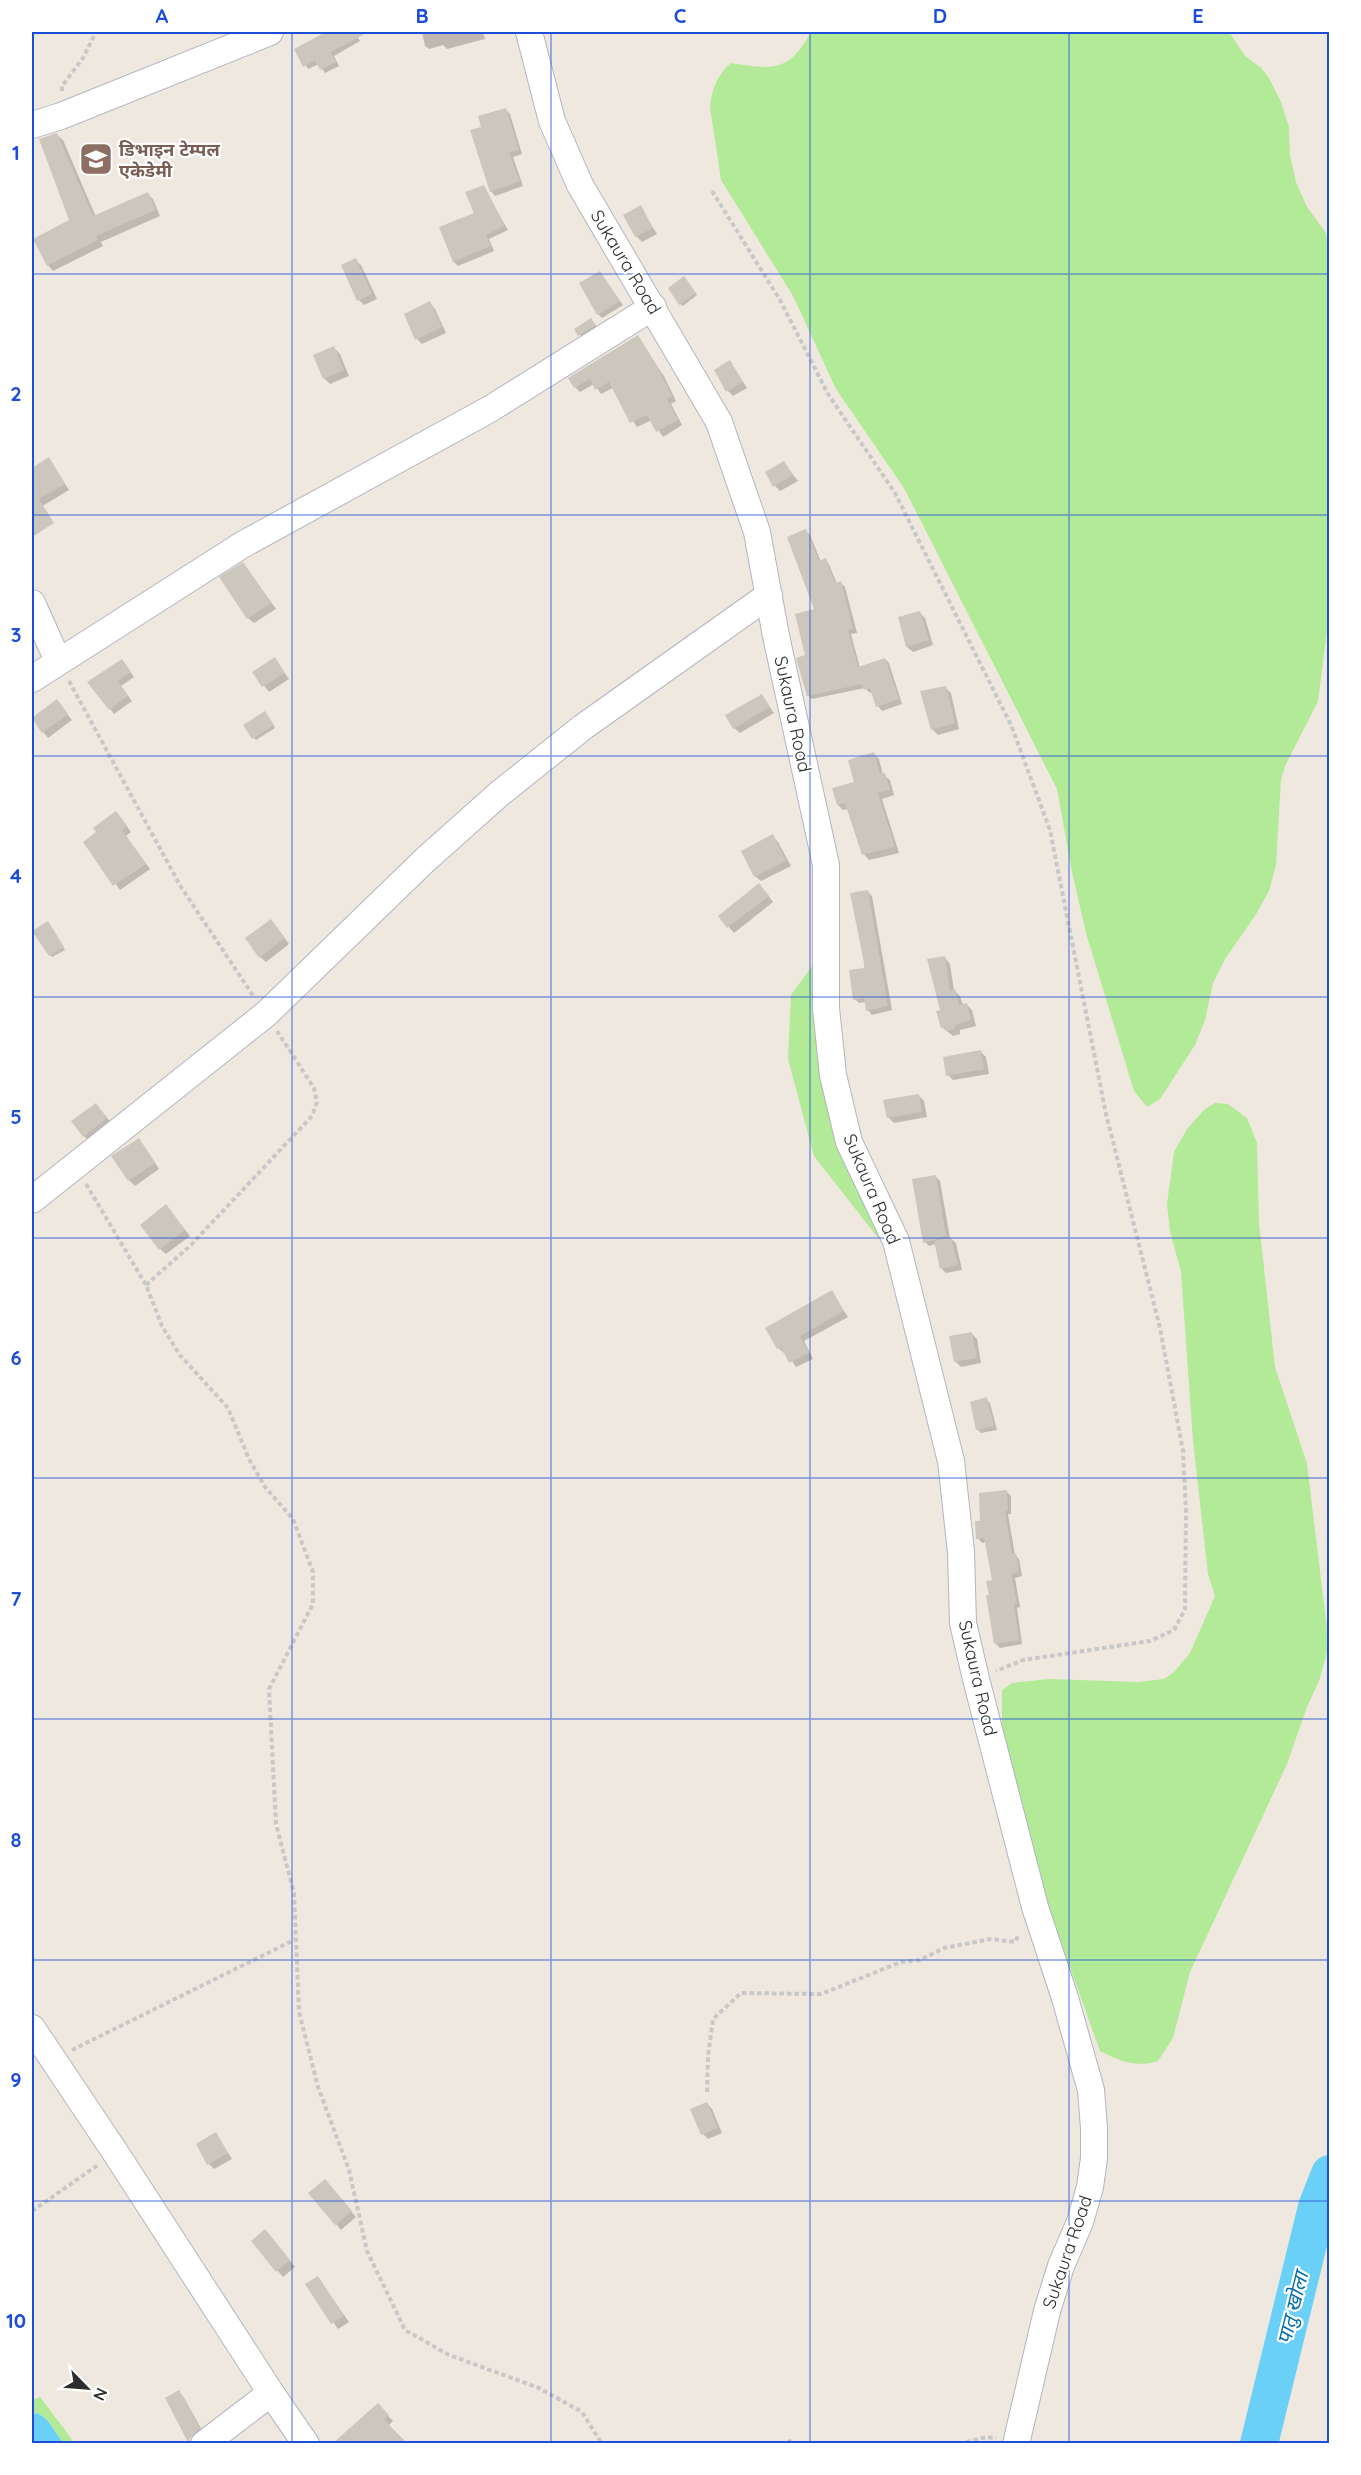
<svg xmlns="http://www.w3.org/2000/svg" width="1361" height="2475" viewBox="0 0 1361 2475" font-family="Quicksand,'Noto Sans Devanagari',sans-serif">
<style>
.green{fill:#b2ea97}
.water{fill:#6bd0f8}
.shadow{fill:#0003}
.lines{fill:none;stroke-linecap:round;stroke-linejoin:round}
.river{stroke:#6bd0f8;stroke-width:38}
.building{fill:#cbc7bd}
.minor-casing{stroke:#b3b5c1;stroke-width:28}
.path{stroke:#c8c8c8;stroke-width:4;stroke-dasharray:4.5 3;stroke-linecap:butt}
.minor{stroke:#fff;stroke-width:26}
.grid{fill:none;stroke:#1d4ed8;stroke-width:1.5;stroke-opacity:0.55}
.labels{text-anchor:middle;dominant-baseline:central;stroke-width:4.5;stroke-linejoin:round;paint-order:stroke}
.education-label{font-size:18px;font-weight:bold;fill:#785e54;stroke:#fff;text-anchor:start}
.street-label{font-size:18px;fill:#2d2d2d;stroke:#fff}
.water-label{font-size:20px;font-style:italic;fill:#036eab;stroke:#fff}
.neatline{fill:none;stroke:#1d4ed8;stroke-width:2}
.grid-label{font-size:20px;text-anchor:middle;font-weight:bold;fill:#1d4ed8}
</style>
<rect width="100%" height="100%" fill="#efe8df"/>
<g class="green">
<path d="M811,32H1229L1245,56L1261,68L1269,78L1281,102L1289,127L1290,155L1296,182L1307,207L1326,233L1330,253V609L1318,701L1285,766L1281,780L1276,865L1269,891L1255,916L1225,959L1213,983L1205,1020L1195,1045L1160,1099L1147,1107L1134,1091L1086,933L1072,872L1057,789L904,488L836,389L793,296L721,180L710,107C711,90 718,74 731,63C774,70 789,72 811,32Z"/>
<polygon points="815,962 866,1199 879,1239 814,1156 788,1059 791,995"/>
<path d="M1215,1103L1228,1104L1247,1118L1257,1143L1259,1223L1275,1367L1307,1464L1329,1645L1319,1681L1307,1707L1287,1764L1190,1972L1173,2038L1158,2061C1136,2068 1119,2061 1100,2051L1046,1900L1002,1732V1690L1012,1683L1049,1679L1138,1682L1164,1679L1174,1672L1190,1653L1215,1596L1208,1574L1193,1441L1181,1272L1170,1231L1167,1204L1174,1152L1187,1129L1205,1109Z"/>
<polygon points="40,2397 71,2438 72,2443 63,2443 48,2421 38,2413 32,2414 32,2400"/>
</g>
<polygon class="water" points="38,2413 48,2421 63,2443 32,2443 32,2414"/>
<g class="shadow">
<polygon points="330,32 355,32 360,41 334,56 339,66 325,73 319,64 308,69 296,50"/>
<polygon points="422,32 483,32 485,39 447,49 443,45 429,49 425,46"/>
<polygon points="505,109 510,114 522,154 513,157 523,186 495,196 491,191 483,128"/>
<polygon points="57,135 63,140 96,217 148,194 153,199 160,216 101,242 103,246 53,271 48,265 71,221"/>
<polygon points="483,187 508,230 489,239 494,251 458,266 454,262 441,228 476,214"/>
<polygon points="640,207 657,234 642,242 636,236 625,215"/>
<polygon points="355,260 361,265 377,299 364,305 359,300"/>
<polygon points="603,277 623,305 602,318 598,314"/>
<polygon points="687,281 697,295 683,306 680,304"/>
<polygon points="430,303 435,309 446,333 422,344 417,339"/>
<polygon points="591,320 600,331 585,341 576,329"/>
<polygon points="637,337 664,376 676,401 671,404 682,425 663,437 652,420 637,427 613,388 601,394 594,384 580,392 575,387"/>
<polygon points="334,348 340,354 349,376 330,384 324,378"/>
<polygon points="730,362 747,388 733,396 728,391"/>
<polygon points="49,459 69,490 34,511 32,508 32,470"/>
<polygon points="784,463 798,481 780,491 775,486"/>
<polygon points="806,531 810,535 821,562 825,560 829,564 837,584 841,583 845,587 857,633 851,634 860,668 885,659 889,663 902,704 882,711 878,706 873,692 870,693 865,688 812,699 808,695 807,656 816,610"/>
<polygon points="248,570 276,609 254,623 248,618"/>
<polygon points="919,612 925,618 933,645 913,652 907,647 900,618"/>
<polygon points="274,659 289,679 269,692 254,672"/>
<polygon points="122,661 134,677 121,686 132,701 114,714 90,682"/>
<polygon points="945,687 951,693 959,729 938,735 932,729"/>
<polygon points="762,696 774,713 740,733 734,728"/>
<polygon points="62,707 72,720 48,738 43,732"/>
<polygon points="267,715 275,728 256,740 254,738"/>
<polygon points="873,754 879,759 883,775 890,780 894,795 882,799 899,853 869,860 864,854 849,809 843,810 838,805 856,783"/>
<polygon points="121,818 131,832 126,836 150,869 120,890 85,842"/>
<polygon points="772,836 778,842 791,866 761,881 755,876"/>
<polygon points="765,891 773,902 734,933 720,917"/>
<polygon points="867,891 872,896 892,1010 872,1015 868,1010 866,1002 859,1003 855,999 865,969"/>
<polygon points="50,925 65,950 52,957 50,955"/>
<polygon points="276,927 289,944 266,962 260,957"/>
<polygon points="945,958 950,964 954,990 960,996 963,1005 966,1004 972,1010 976,1026 960,1030 960,1034 953,1036 942,1027"/>
<polygon points="981,1052 986,1057 989,1074 953,1080 948,1075"/>
<polygon points="918,1095 924,1101 927,1117 894,1123 888,1117"/>
<polygon points="101,1110 112,1124 89,1141 84,1136"/>
<polygon points="144,1146 159,1169 135,1186 129,1180"/>
<polygon points="935,1176 940,1181 950,1238 956,1243 962,1270 946,1273 942,1269 936,1244 929,1246 925,1242"/>
<polygon points="171,1212 190,1236 166,1254 160,1249"/>
<polygon points="831,1292 848,1317 804,1341 813,1359 796,1367 786,1352 784,1353 778,1348"/>
<polygon points="971,1333 977,1339 981,1363 961,1367 955,1361"/>
<polygon points="986,1399 990,1403 997,1430 981,1433 977,1429"/>
<polygon points="1007,1492 1011,1496 1011,1514 1008,1514 1015,1555 1019,1559 1022,1576 1015,1578 1020,1607 1017,1608 1022,1644 1000,1648 996,1644 990,1596 993,1581 986,1542 982,1543 978,1538 982,1522"/>
<polygon points="707,2103 712,2109 722,2133 708,2139 703,2134"/>
<polygon points="216,2134 232,2159 214,2169 209,2164"/>
<polygon points="330,2186 356,2217 341,2230 336,2224"/>
<polygon points="271,2237 295,2267 283,2277 253,2241"/>
<polygon points="318,2278 349,2322 338,2329 307,2285"/>
<polygon points="179,2392 184,2398 202,2430 190,2437"/>
<polygon points="378,2405 393,2421 388,2426 340,2439"/>
<polygon points="790,2439 795,2444 782,2444"/>
</g>
<g class="lines">
<polyline class="river" points="1259,2444 1317,2207 1330,2174"/>
</g>
<g class="building">
<polygon points="326,32 368,32 331,52 336,62 320,70 315,60 303,67 294,49"/>
<polygon points="506,108 519,150 509,153 520,181 490,192 470,130 481,127 478,116"/>
<polygon points="57,133 93,216 148,192 156,210 96,236 98,240 47,266 33,239 69,220 39,139"/>
<polygon points="484,185 505,226 486,235 491,246 453,262 439,227 474,213 465,192"/>
<polygon points="641,205 653,228 635,237 623,215"/>
<polygon points="356,258 372,294 357,301 341,265"/>
<polygon points="600,271 620,301 597,315 579,283"/>
<polygon points="684,276 696,293 679,305 668,288"/>
<polygon points="430,301 442,327 415,340 404,314"/>
<polygon points="591,318 596,325 578,336 574,329"/>
<polygon points="638,335 659,369 672,396 667,399 678,420 656,432 647,415 630,423 609,382 595,390 590,379 574,388 568,378"/>
<polygon points="334,346 344,370 323,379 313,355"/>
<polygon points="730,360 743,382 726,392 714,370"/>
<polygon points="49,457 65,484 39,499 54,523 32,537 32,468"/>
<polygon points="784,461 793,475 773,487 765,472"/>
<polygon points="806,529 819,561 826,558 835,583 841,581 853,629 848,630 858,667 885,658 899,699 876,707 870,688 864,690 862,684 807,696 796,658 805,655 795,614 814,609 787,537"/>
<polygon points="243,562 271,603 247,619 219,577"/>
<polygon points="920,611 929,640 906,647 898,617"/>
<polygon points="275,657 285,673 262,687 252,672"/>
<polygon points="122,659 131,672 118,681 128,696 109,710 87,682"/>
<polygon points="946,686 955,723 931,730 920,691"/>
<polygon points="762,694 770,707 733,729 725,715"/>
<polygon points="57,699 68,714 42,733 32,718"/>
<polygon points="265,711 274,725 252,739 243,725"/>
<polygon points="874,752 880,774 885,773 890,790 878,793 895,847 862,855 845,803 837,805 832,788 854,782 848,760"/>
<polygon points="116,811 127,826 122,830 146,864 113,886 83,842 96,832 93,828"/>
<polygon points="773,834 786,861 754,877 741,851"/>
<polygon points="759,883 769,896 727,928 718,916"/>
<polygon points="868,890 888,1006 866,1011 864,998 853,1000 849,970 864,968 864,963 850,893"/>
<polygon points="271,919 285,938 259,958 245,938"/>
<polygon points="48,921 64,947 49,956 32,931"/>
<polygon points="945,956 950,991 955,989 959,1005 967,1003 971,1020 955,1025 955,1029 946,1031 945,1027 941,1028 936,1011 940,1010 927,959"/>
<polygon points="981,1050 984,1069 946,1076 943,1057"/>
<polygon points="919,1094 922,1112 887,1118 883,1100"/>
<polygon points="96,1103 107,1118 83,1137 71,1121"/>
<polygon points="139,1138 155,1163 128,1181 111,1156"/>
<polygon points="936,1175 946,1236 923,1243 912,1179"/>
<polygon points="166,1204 185,1230 159,1250 140,1225"/>
<polygon points="951,1237 958,1265 940,1269 934,1241"/>
<polygon points="832,1290 844,1311 800,1336 809,1353 789,1363 781,1347 777,1349 765,1328"/>
<polygon points="972,1332 977,1358 954,1362 949,1336"/>
<polygon points="987,1397 994,1426 976,1430 970,1402"/>
<polygon points="1007,1490 1008,1511 1005,1511 1012,1554 1016,1553 1019,1572 1011,1574 1017,1603 1014,1604 1019,1640 994,1644 986,1595 989,1595 986,1581 992,1580 984,1538 976,1539 975,1521 980,1521 979,1493"/>
<polygon points="707,2102 718,2128 701,2135 690,2109"/>
<polygon points="216,2132 228,2153 207,2165 196,2144"/>
<polygon points="325,2179 352,2211 335,2225 308,2193"/>
<polygon points="265,2229 290,2260 276,2272 251,2241"/>
<polygon points="318,2276 344,2316 331,2324 305,2284"/>
<polygon points="179,2390 200,2428 190,2438 189,2444 165,2398"/>
<polygon points="378,2403 389,2415 384,2420 408,2444 332,2444"/>
</g>
<g class="lines">
<defs>
<g id="minor">
<polyline points="529,32 552,121 580,185 719,422 757,532 776,636 826,865 826,1008 833,1075 849,1142 896,1241 951,1461 961,1552 963,1623 976,1679 1035,1907 1065,1998 1091,2090 1094,2128 1094,2158 1090,2187 1080,2222 1061,2266 1047,2311 1016,2444"/>
<polyline points="32,125 61,116 270,32"/>
<polyline points="32,603 58,661"/>
<polyline points="32,679 242,545 490,409 653,307"/>
<polyline points="32,1200 266,1014 425,860 499,794 583,727 769,595"/>
<polyline points="32,2028 115,2152 271,2393 306,2444"/>
<polyline points="204,2444 271,2393"/>
</g>
</defs>
<use href="#minor" class="minor-casing"/>
<g class="path">
<polyline points="62,91 62,86 83,58 96,32"/>
<polyline points="712,191 780,300 828,394 895,493 1011,725 1050,830 1106,1114 1160,1328 1183,1451 1186,1511 1185,1609 1174,1630 1150,1641 1023,1660 996,1671"/>
<polyline points="69,681 181,887 254,997"/>
<polyline points="86,1184 146,1285 162,1326 179,1354 228,1408 249,1459 265,1487 293,1519 313,1572 313,1604 269,1689 276,1824 294,1893 299,2012 318,2087 349,2170 367,2251 405,2330 449,2355 539,2388 582,2412 602,2444"/>
<polyline points="146,1285 191,1245 312,1116 317,1102 314,1088 277,1031"/>
<polyline points="72,2050 296,1939"/>
<polyline points="707,2092 708,2056 713,2019 741,1993 821,1994 901,1962 920,1960 944,1948 991,1939 1015,1942 1019,1934"/>
<polyline points="32,2211 98,2165"/>
<polyline points="959,2444 986,2437 996,2438"/>
</g>
<use href="#minor" class="minor"/>
</g>
<path class="grid" d="M292,32V2444M551,32V2444M810,32V2444M1069,32V2444M32,274H1330M32,515H1330M32,756H1330M32,997H1330M32,1238H1330M32,1478H1330M32,1719H1330M32,1960H1330M32,2201H1330"/>
<defs>
<symbol id="school-square" viewBox="-11 -11 22 22"><rect x="-9" y="-9" width="18" height="18" rx="4" fill="#8d6e63" stroke="#fff"/><path d="M0-5L7-2L0 1L-7-2ZM-4 1L0 2.5L4 1V4Q0 6-4 4Z" fill="#fff"/></symbol>
</defs>
<g fill-rule="evenodd">
<use href="#school-square" x="77" y="140" width="38" height="38"/>
</g>
<g class="labels">
<g class="education-label">
<text x="119" y="149">डिभाइन टेम्पल<tspan x="119" dy="21">एकेडेमी</tspan></text>
</g>
<g class="street-label">
<text transform="translate(626 262) rotate(59)">Sukaura Road</text>
<text transform="translate(793 714) rotate(78)">Sukaura Road</text>
<text transform="translate(872 1189) rotate(67)">Sukaura Road</text>
<text transform="translate(978 1678) rotate(77)">Sukaura Road</text>
<text transform="translate(1067 2252) rotate(-71)">Sukaura Road</text>
</g>
<g class="water-label">
<text transform="translate(1292 2308) rotate(-76)">पातु खोला</text>
</g>
</g>
<rect width="1361" height="2475" fill="none" stroke="#ffffff" stroke-width="66"/>
<g transform="translate(87 2388) rotate(115)" stroke="#ffffff" stroke-width="4.5" paint-order="stroke">
<path d="M0-4.5L10 22L0 15L-10 22Z" fill="#2d2d2d"/>
<text y="-9" font-size="16" font-weight="bold" text-anchor="middle" fill="#2d2d2d">N</text>
</g>
<rect x="33" y="33" width="1295" height="2409" class="neatline"/>
<g class="grid-label">
<text x="162" y="23">A</text>
<text x="422" y="23">B</text>
<text x="680" y="23">C</text>
<text x="940" y="23">D</text>
<text x="1198" y="23">E</text>
<text x="16" y="160">1</text>
<text x="16" y="401">2</text>
<text x="16" y="642">3</text>
<text x="16" y="883">4</text>
<text x="16" y="1124">5</text>
<text x="16" y="1365">6</text>
<text x="16" y="1606">7</text>
<text x="16" y="1847">8</text>
<text x="16" y="2087">9</text>
<text x="16" y="2328">10</text>
</g>
</svg>
